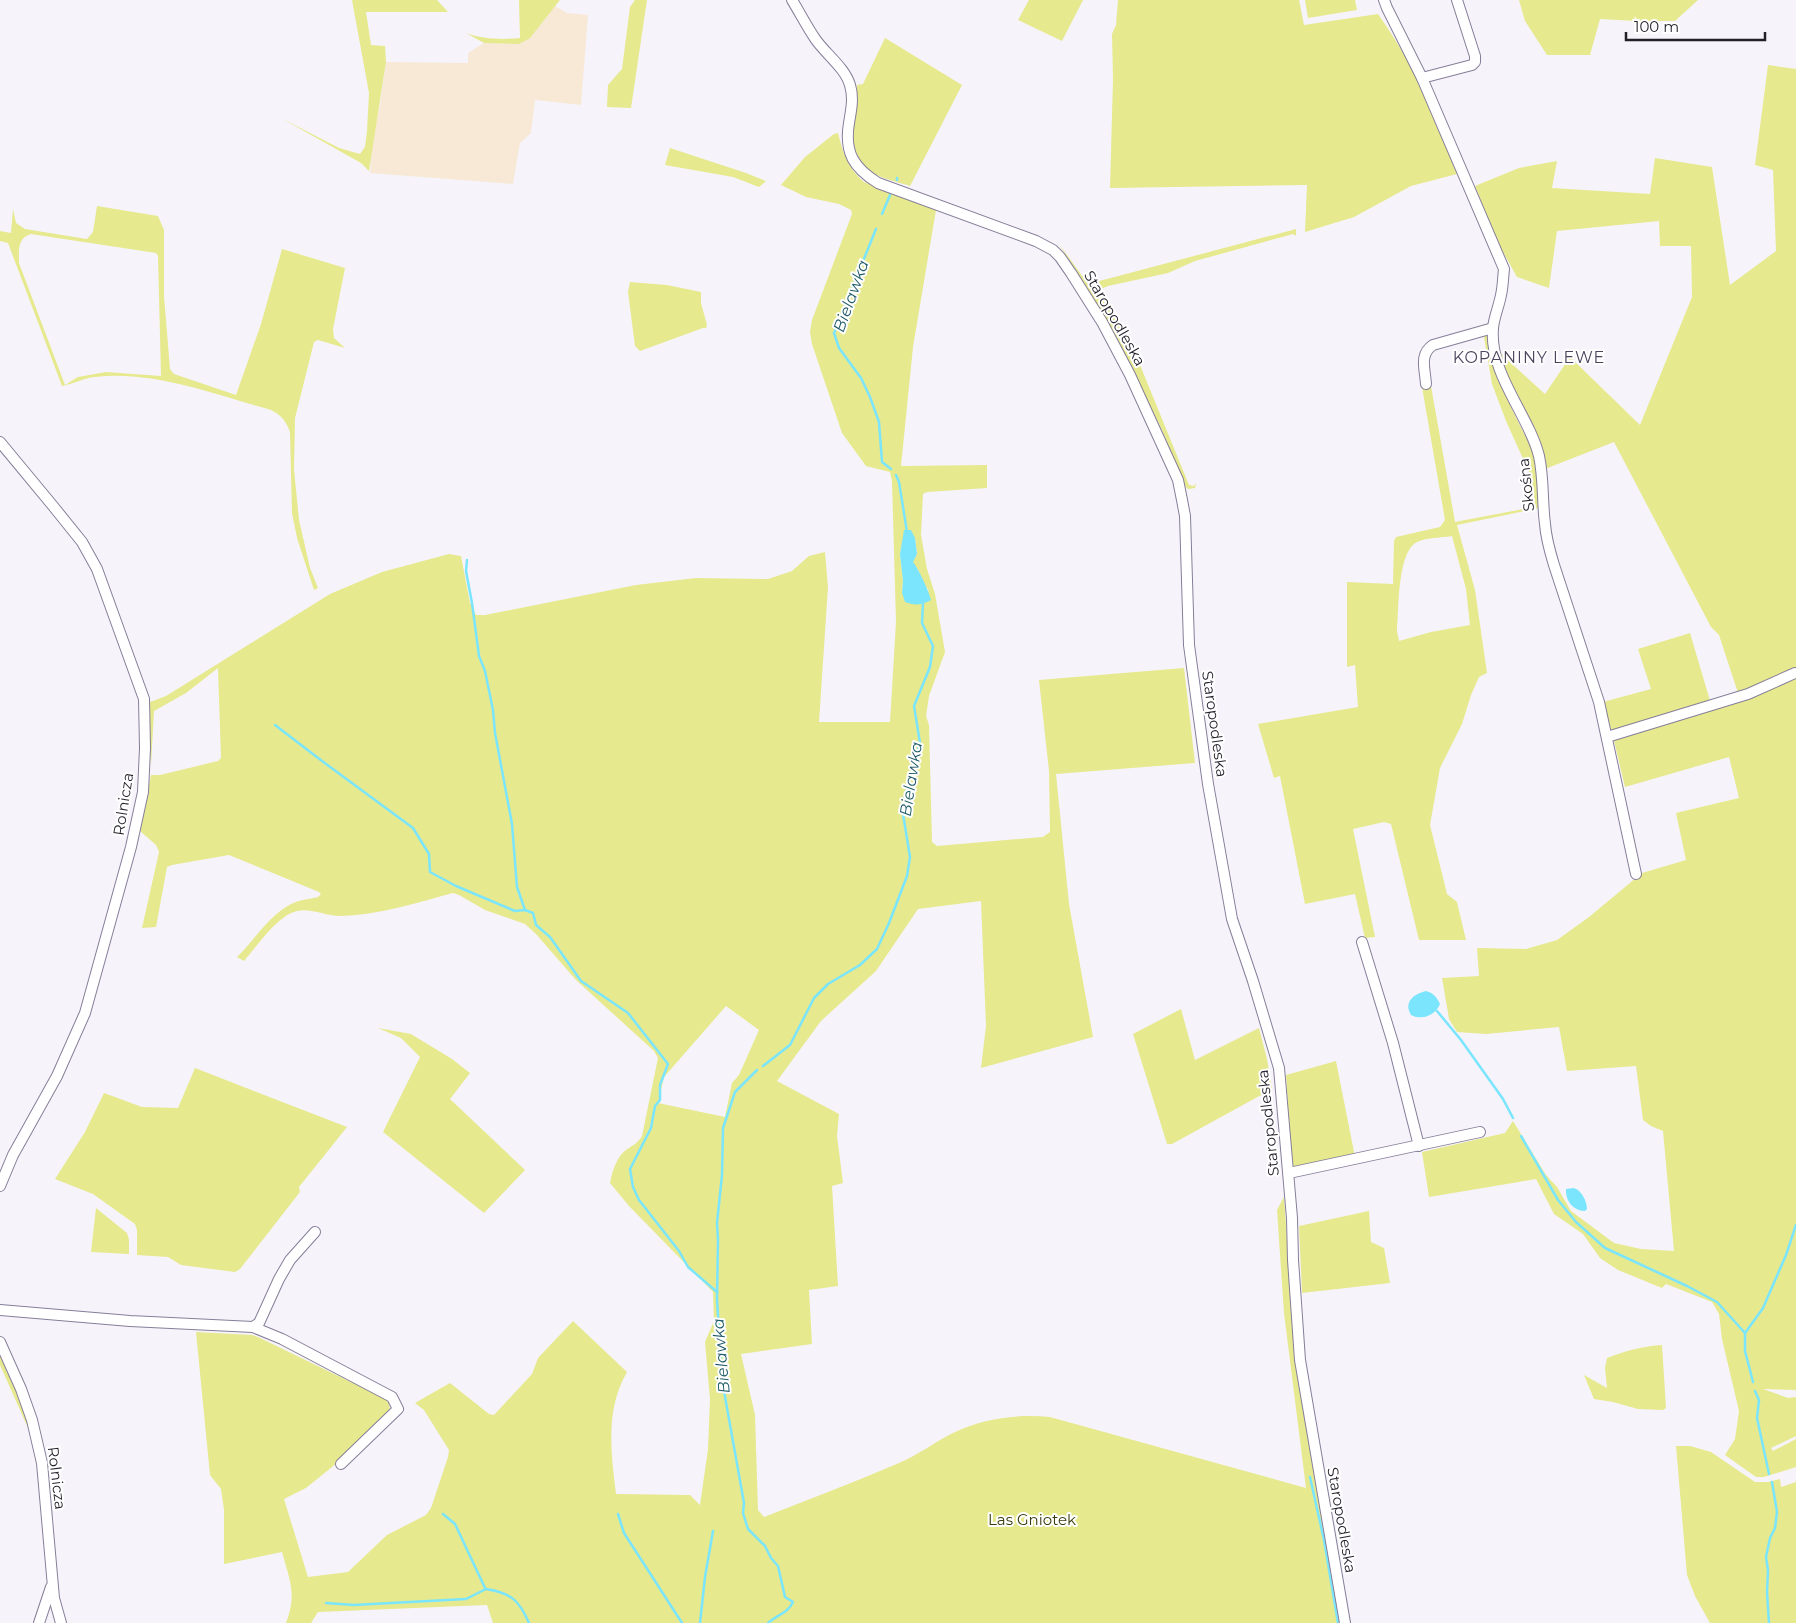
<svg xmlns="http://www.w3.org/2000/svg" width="1796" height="1623" viewBox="0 0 1796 1623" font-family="Montserrat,sans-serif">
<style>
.commercial{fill:#f7e9d6}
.green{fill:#e6e98d;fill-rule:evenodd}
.water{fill:#7ae5fd}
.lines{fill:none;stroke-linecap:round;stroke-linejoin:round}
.stream{stroke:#7ae5fd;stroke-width:2.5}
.minor-casing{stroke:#867e99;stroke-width:12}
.minor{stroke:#fff;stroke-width:10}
.labels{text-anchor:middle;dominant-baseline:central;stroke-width:4;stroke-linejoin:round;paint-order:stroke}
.street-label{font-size:15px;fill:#221f29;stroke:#fff}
.park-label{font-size:15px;fill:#3a3b0e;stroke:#fff}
.water-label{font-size:16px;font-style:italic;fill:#1e5a67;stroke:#fff}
.neighbourhood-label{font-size:16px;letter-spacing:1px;fill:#4d455e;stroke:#fff}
</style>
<rect width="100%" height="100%" fill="#f6f4fa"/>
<polygon class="commercial" points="555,6 567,13 588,15 581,105 535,100 531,133 520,143 513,184 370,173 372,143 380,105 386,62 468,63 468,53 484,43 519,44 541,24"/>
<g class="green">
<polygon points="352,0 437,0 448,12 366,12 371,45 385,46 386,62 369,171 361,163 281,118 339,148 360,154 365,147 367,131 369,93"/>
<path d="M519,0H560L530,38L519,44L484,43L466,33C482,39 503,40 520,38Z"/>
<polygon points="635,0 647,0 631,108 607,107 608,85 622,69 630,7"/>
<polygon points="1029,0 1083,0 1062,41 1018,20"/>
<path d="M1118,0H1299L1304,25L1378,14C1413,63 1438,118 1457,174L1411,186L1354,217L1305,232L1307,185L1110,188L1113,79L1112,34L1116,25Z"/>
<polygon points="1305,0 1355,0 1357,10 1308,18"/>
<polygon points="1519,0 1698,0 1675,21 1637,21 1600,19 1590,55 1547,55 1525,21"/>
<path d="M885,38L962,85L910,186C898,182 883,179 873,173C843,155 855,113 857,85L863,84Z"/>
<polygon points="1768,65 1796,69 1796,1390 1763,1389 1788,1398 1796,1397 1796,1436 1771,1448 1773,1451 1796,1439 1796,1467 1764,1477 1756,1477 1725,1455 1735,1439 1739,1411 1722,1339 1719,1314 1712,1302 1666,1284 1662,1288 1618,1270 1600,1258 1583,1234 1554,1214 1536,1179 1429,1197 1422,1152 1505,1133 1513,1121 1546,1175 1557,1187 1571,1211 1614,1243 1641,1249 1674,1251 1663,1131 1651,1126 1643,1120 1636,1066 1567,1071 1559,1027 1486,1034 1457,1032 1449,1019 1442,978 1479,976 1477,948 1526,949 1557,940 1589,917 1642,873 1686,860 1676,813 1739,798 1729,757 1625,787 1612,732 1603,702 1651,689 1638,649 1690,633 1711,704 1738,693 1719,635 1711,627 1614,442 1545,469 1512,391 1500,358 1501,354 1545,394 1570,357 1640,425 1692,297 1691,246 1660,246 1659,221 1557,231 1549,288 1517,277 1498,243 1475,186 1519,168 1557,161 1552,188 1650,194 1655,158 1712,167 1730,285 1776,251 1773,170 1755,165"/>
<path d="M838,133C843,153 848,168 864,182L936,210L913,347L901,466L987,465V488L927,492L923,494L921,535L927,569L935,594L945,652L929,696L926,716L929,725L932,842L937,846L1043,837L1050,832L1049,771L1039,680L1184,668L1195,763L1056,774L1069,904L1093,1037L981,1068L986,1026L981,901L918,909L876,971L821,1021L777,1081L839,1114L837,1136L843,1183L832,1186L838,1286L809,1290L812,1344L741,1354L755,1415L758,1510L764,1517C809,1499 855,1482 899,1463C918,1455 935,1442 953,1433C983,1418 1018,1414 1050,1417L1306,1488L1284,1313L1277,1210L1284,1197L1289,1268L1341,1623H493L487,1605L318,1612L311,1623H286C297,1594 290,1581 282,1552L224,1564V1510L221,1489L210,1475L196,1332L252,1335L258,1337L386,1399L389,1404L390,1410L337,1463L306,1488L284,1499L308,1577L348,1572L387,1535L426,1515L431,1508L448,1457L449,1450L424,1410L415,1403L450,1383L489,1414L494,1415L532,1374L538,1358L573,1321L627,1372C605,1410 611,1453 616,1494L690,1495L700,1505L708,1449L710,1399L705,1342L714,1321L713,1292L629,1206L610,1183C612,1172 617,1156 626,1150C633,1145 637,1144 642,1136L658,1058L654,1051L576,980L536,934L525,924L485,910L459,895L453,893C416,903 378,915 340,916C326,916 311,908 297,911C277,916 258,945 244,961L237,957C255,940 268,916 291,904C299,900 309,899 318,897L321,894L319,892L229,855L172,865L167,867L156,927L142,928L159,852L156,845L140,831L151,775H160L218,761L221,758L218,668L186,693L154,711L151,765L147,706L150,702L166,696L330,594L382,572L449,554L461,556L470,603L476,615H485L636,585L696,578L768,579L792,571L809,556L825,552L828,587L819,722H890L896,622L892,481L890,472L866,466L842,433L812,344L810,332L812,320L852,214L851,210L839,204L806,197L781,185L805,157L834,134ZM905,530L915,538L917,554L912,562C920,570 922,582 929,591L902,593L903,581L900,554ZM726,1006L759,1030L739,1075L732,1083L725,1117L658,1103L664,1077Z"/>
<polygon points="670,148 746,173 766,181 759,187 733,177 665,165"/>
<path d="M97,206L158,216L164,230V296L170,369L174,374L236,395L261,324L282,249L345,268L333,329L334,338L345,348L318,340L314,342L295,418L294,470L299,520L310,568L318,588L314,590L297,538L292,513L290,432C286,421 281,415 271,410C217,395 152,370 95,377C84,378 73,384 62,386L8,243L0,241V231L11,233L13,209L16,223L25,229L87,239L93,232ZM31,234L156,253L158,256L161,376L106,372L78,377L65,385L19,263C19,251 17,238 31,234Z"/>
<polygon points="1296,229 1296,236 1293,234 1206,258 1195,261 1168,273 1108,286 1101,289 1100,293 1106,306 1118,322 1140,365 1189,485 1194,486 1196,483 1195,488 1188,489 1185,486 1162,430 1119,343 1059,244 1088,284"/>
<polygon points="630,282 667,285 701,292 701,303 707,325 706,328 703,328 640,351 635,346 628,292"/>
<path d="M1489,334L1497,373L1507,399L1535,456L1538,471L1539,508L1457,525L1475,590L1487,673L1479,677L1471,695L1462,724L1440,768L1430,825L1447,894L1457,902L1466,940H1419L1391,824L1384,822L1353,829L1375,937L1365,938L1355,894L1305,904L1280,776L1274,778L1258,724L1358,707L1355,665L1347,667V582L1393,584L1394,541L1396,537L1440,527L1445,520L1422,387L1431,386L1455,522L1534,507V492L1529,472L1506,421L1492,384L1484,337H1478ZM1452,536L1466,589L1470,625L1431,632L1399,641L1397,631C1399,610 1397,552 1417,542C1427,537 1442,538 1452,536Z"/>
<polygon points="1181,1009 1195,1060 1259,1028 1267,1059 1272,1089 1172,1144 1167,1144 1133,1034"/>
<polygon points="378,1028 411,1034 452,1059 470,1073 450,1099 525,1170 484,1213 383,1132 420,1057 401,1038"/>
<polygon points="1336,1061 1355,1157 1292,1169 1286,1075"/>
<polygon points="195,1068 347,1127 299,1187 300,1192 240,1269 235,1272 181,1265 168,1257 137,1255 137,1230 135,1224 93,1194 55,1179 85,1132 104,1093 142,1107 178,1108"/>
<polygon points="96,1208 127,1233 129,1240 129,1254 91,1252"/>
<polygon points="1369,1211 1371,1242 1384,1248 1390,1283 1302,1293 1299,1226"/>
<path d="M1662,1345L1666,1408L1663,1410L1638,1409L1613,1402L1594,1399L1584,1375L1607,1388L1605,1368L1607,1358C1625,1351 1643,1346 1662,1345Z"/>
<polygon points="0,1355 28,1419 28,1428 0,1365"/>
<polygon points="1676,1446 1690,1446 1711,1452 1755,1482 1768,1482 1780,1479 1781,1487 1796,1482 1796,1623 1710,1623 1695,1596 1687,1575"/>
</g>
<g class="water">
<path d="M904,530H911L915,538L917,554L913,562C918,568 929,591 931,600C922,605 915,606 905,602L902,593L903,581L900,554Z"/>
<path d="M1426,991C1434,993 1437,998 1440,1004C1436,1015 1421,1021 1411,1015C1403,1002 1414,994 1426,991Z"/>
<path d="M1574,1188C1581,1190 1587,1201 1587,1209L1585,1211C1573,1211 1565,1200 1566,1189Z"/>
</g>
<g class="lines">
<g class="stream">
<polyline points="897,180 897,178"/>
<polyline points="882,214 890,195"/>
<polyline points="876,229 834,333 839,348 861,378 870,397 879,422 882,462 891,469"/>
<polyline points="896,475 899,482 907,532"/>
<polyline points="467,560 466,571 472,603 479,656 485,671 493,710 495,733 512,824 517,887 525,910 533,913 536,925 550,937 581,981 628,1013 668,1064 660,1085 660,1100 655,1106 651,1128 630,1169 633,1187 639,1200 679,1251 688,1267 717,1292"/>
<polyline points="275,725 322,761 413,828 429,854 430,872 456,886 515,911 525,910"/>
<polyline points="1437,1011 1461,1040 1503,1099 1513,1118"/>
<polyline points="763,1066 790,1045 814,998 828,984 860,965 877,949 889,923 907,876 910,857 903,814 905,796 920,743 914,706 930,667 933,646 922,623 923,602"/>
<path d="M757,1070L735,1092L723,1128L722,1175L717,1223L718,1240L717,1299L722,1380L744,1503L743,1513L748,1529L765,1546L771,1558L778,1566L785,1597L793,1602C788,1613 777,1615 768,1623"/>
<polyline points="1521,1136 1558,1200 1576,1222 1605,1248 1687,1286 1717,1302 1745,1333"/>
<polyline points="1753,1382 1745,1351 1745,1333 1763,1308 1786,1255 1796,1225"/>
<polyline points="1755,1391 1759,1400 1757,1418 1769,1474"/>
<polyline points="1310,1477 1324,1540 1338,1623"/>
<polyline points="443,1514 455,1524 485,1588"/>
<polyline points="618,1514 624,1533 682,1623"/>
<path d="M326,1603L354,1605L466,1599L486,1589C511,1593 519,1600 529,1623"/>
<polyline points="700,1623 705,1577 713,1531"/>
<polyline points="1769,1623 1767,1592 1768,1570 1766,1557 1770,1538 1775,1528 1777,1512 1772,1482"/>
</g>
<defs>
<g id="minor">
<path d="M792,0C800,13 807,27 816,40C826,54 845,68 850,85C854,98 851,111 849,123C844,153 854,168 878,183L1036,241L1053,250L1060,257L1071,273L1102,322L1130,375L1178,480L1182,500L1185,516L1189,645L1208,784L1232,919L1253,981L1279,1068L1292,1218L1293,1260L1300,1360L1345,1623"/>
<path d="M1384,0L1387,8L1422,78L1504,269C1503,277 1503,287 1501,295C1499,306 1494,317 1493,328C1489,374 1529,415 1539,456C1544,479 1542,501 1545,524C1546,538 1550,552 1554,565L1599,702L1636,874"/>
<polyline points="1422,78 1472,65 1475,62 1475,56 1457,0"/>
<path d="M1426,384C1425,369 1419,354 1433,345L1493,328"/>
<polyline points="0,442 53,506 82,542 97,569 144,699 145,748 143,792 131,847 85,1013 57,1076 13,1155 0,1186"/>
<polyline points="1607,737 1748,694 1795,673"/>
<polyline points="1362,942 1393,1043 1419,1146"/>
<polyline points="1289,1173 1480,1132"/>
<polyline points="0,1310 130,1321 253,1327 259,1323 279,1279 290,1260 315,1232"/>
<polyline points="253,1327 282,1339 392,1397 398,1409 341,1464"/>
<polyline points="0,1342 21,1389 32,1420 42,1463 54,1598 61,1623"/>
<polyline points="39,1623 51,1587"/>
</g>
</defs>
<use href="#minor" class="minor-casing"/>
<use href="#minor" class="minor"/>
</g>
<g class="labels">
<g class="street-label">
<text transform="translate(1115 318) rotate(60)">Staropodleska</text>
<text transform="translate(1526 485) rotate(-96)">Skośna</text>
<text transform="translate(1215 724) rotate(82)">Staropodleska</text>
<text transform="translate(123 804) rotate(-81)">Rolnicza</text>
<text transform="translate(1268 1123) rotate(-96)">Staropodleska</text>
<text transform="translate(57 1478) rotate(83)">Rolnicza</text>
<text transform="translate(1342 1520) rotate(80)">Staropodleska</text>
</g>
<g class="park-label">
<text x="1032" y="1519">Las Gniotek</text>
</g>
<g class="water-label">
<text transform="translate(851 296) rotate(-70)">Bielawka</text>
<text transform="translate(911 779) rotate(-81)">Bielawka</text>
<text transform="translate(721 1356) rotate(-95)">Bielawka</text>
</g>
<g class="neighbourhood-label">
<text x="1529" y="357">KOPANINY LEWE</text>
</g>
</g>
<path d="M1626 32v8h139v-8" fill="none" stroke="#221f29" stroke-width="2.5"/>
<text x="1634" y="32" font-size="15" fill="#221f29" stroke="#ffffff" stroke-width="4" paint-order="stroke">100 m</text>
</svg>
